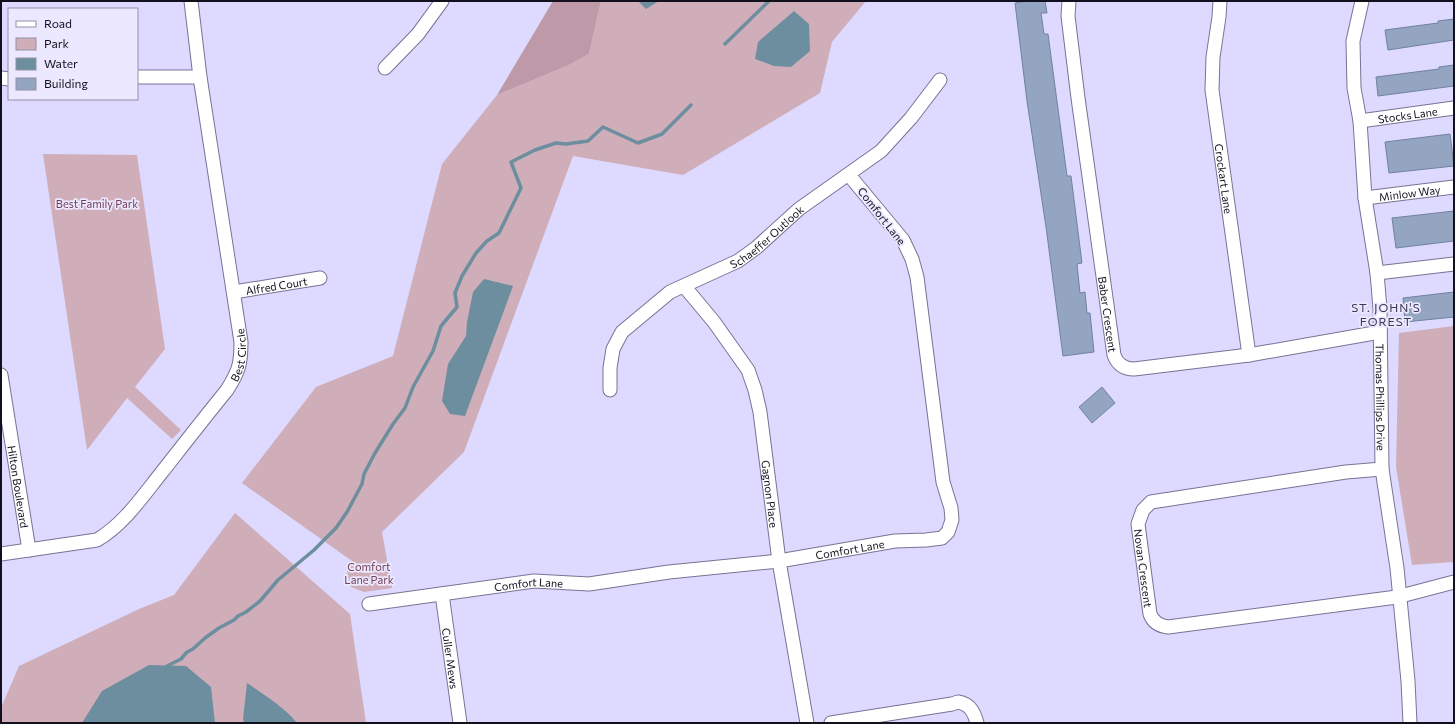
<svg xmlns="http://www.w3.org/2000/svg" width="1455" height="724" viewBox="0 0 1455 724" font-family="Commissioner,sans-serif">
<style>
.green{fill:#cfaeba}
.forest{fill:#be9aa8}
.water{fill:#6c8e9f}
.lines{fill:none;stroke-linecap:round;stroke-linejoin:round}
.stream{stroke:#6c8e9f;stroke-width:3.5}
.building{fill:#93a5c1;stroke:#70829f}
.street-casing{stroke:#787394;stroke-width:15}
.street{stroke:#fff;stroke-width:13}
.labels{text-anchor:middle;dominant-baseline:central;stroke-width:3.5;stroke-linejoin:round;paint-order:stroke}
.street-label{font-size:11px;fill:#12101c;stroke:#ebe8ff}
.park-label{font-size:11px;fill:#734056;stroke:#ebe8ff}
.neighbourhood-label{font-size:12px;letter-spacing:1px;fill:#3d3855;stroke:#ebe8ff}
</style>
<rect width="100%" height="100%" fill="#ded9fe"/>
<g class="green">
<polygon points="601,1 866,1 832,42 820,93 683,175 573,156 464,452 382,532 392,588 364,592 351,587 346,567 352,561 242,483 316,387 393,356 442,164 497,95 569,65 589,54"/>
<polygon points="43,154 137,155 165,349 135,387 181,430 172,439 127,398 87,450"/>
<polygon points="1454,326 1454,562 1412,565 1396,467 1399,333"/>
<polygon points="235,513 350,614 366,723 1,723 1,708 19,666 139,609 174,595"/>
</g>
<polygon class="forest" points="553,1 601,1 589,54 569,65 497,95"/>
<g class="water">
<polygon points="638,1 659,1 646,9"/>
<polygon points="794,11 809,24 810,51 791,67 774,66 755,59 758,42"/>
<polygon points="484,279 513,286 465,416 450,414 442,401 448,364 466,336 467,322 473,292"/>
<polygon points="149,665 186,666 211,687 215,723 82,723 102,691"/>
<path d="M247,683C264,695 284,707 297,723H244L243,719Z"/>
</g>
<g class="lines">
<g class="stream">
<polyline points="725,44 769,1"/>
<polyline points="165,668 167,666 181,659 187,652 193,649 205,638 219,628 234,620 238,616 246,612 260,601 278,580 314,550 336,528 347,512 362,484 364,474 375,453 393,424 405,408 413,387 433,351 441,326 457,307 455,293 462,276 476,253 487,241 499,233 521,188 511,162 535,150 556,143 566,144 588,141 603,127 638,143 662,134 691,105"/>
</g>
</g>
<g class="building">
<polygon points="1027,1 1045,1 1047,13 1041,13 1044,34 1048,34 1067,176 1071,176 1082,263 1077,264 1080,293 1085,292 1087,313 1090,313 1094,352 1063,356 1046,227 1027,101 1015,3"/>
<polygon points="1454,19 1454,40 1388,50 1385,30 1438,23 1438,21"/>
<polygon points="1454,65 1454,86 1378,96 1376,77 1439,69 1439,67"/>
<polygon points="1450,134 1454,166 1389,173 1385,142"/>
<polygon points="1454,211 1454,241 1396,248 1392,218"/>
<polygon points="1454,292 1454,317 1405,322 1403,298"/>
<polygon points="1102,387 1115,403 1092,423 1079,407"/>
</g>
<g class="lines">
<defs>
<g id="street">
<path id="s1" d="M1069,1L1068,16L1078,98L1114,355C1117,364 1124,369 1134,369L1249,355L1380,332"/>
<path id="s2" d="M1220,1L1219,17L1213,57L1212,90L1249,355"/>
<path id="s3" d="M1362,1L1353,41L1354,88L1360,121L1365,198L1377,273L1380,309L1382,469L1397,568L1408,681L1410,723"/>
<polyline points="385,68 418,34 442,1"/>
<polyline points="137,77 200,77"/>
<polyline points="1,78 9,79"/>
<path id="s4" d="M1360,121L1454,108"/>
<path id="s5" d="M1365,198L1454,187"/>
<polyline points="1377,273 1454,264"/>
<path id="s6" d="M684,286L714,322L748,370L755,390L760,412L779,561L807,723"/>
<path id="s7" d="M234,292L320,278"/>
<path id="s8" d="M1,375L29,550"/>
<path id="s9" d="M610,390V368L613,349L622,332L670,292L738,261L756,248L799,209L881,151L911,118L940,80"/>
<path id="s10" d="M1382,469L1346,472L1151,502L1143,510L1138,524L1150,614C1153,622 1159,626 1168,627L1397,597L1454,582"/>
<path id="s11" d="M1,554L97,540C124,524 142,497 162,472C184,444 205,417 227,390C239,371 241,364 241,342L200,77L191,1"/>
<path id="s12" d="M442,594L460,723"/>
<path id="s13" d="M369,604L534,581L589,584L669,572L779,561L895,541L926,540L942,538L948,532L952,520L951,508L943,482L917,277L912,259L903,240L849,175"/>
<path d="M831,723L952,704L958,702C970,704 974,712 977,723"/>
</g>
</defs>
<use href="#street" class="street-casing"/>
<use href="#street" class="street"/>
</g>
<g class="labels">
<g class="street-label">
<text stroke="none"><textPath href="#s4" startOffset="48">Stocks Lane</textPath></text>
<text stroke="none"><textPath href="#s2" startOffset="179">Crockart Lane</textPath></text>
<text stroke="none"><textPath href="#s5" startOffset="45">Minlow Way</textPath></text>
<text transform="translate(882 216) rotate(52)">Comfort Lane</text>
<text stroke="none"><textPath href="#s9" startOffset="235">Schaeffer Outlook</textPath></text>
<text stroke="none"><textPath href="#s7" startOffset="43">Alfred Court</textPath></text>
<text stroke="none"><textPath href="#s1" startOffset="316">Baber Crescent</textPath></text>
<text stroke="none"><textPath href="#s11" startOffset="334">Best Circle</textPath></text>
<text stroke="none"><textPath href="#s3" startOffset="399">Thomas Phillips Drive</textPath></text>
<text stroke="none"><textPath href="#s8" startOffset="113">Hilton Boulevard</textPath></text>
<text stroke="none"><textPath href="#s6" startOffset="232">Gagnon Place</textPath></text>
<text stroke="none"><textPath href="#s13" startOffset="485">Comfort Lane</textPath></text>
<text stroke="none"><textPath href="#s10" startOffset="304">Novan Crescent</textPath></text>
<text stroke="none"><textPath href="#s13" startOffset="161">Comfort Lane</textPath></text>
<text stroke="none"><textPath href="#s12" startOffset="65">Culler Mews</textPath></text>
</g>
<g class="park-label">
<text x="97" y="203">Best Family Park</text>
<text x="369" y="566">Comfort<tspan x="369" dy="13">Lane Park</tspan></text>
</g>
<g class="neighbourhood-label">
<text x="1386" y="307">ST. JOHN'S<tspan x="1386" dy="14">FOREST</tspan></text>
</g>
</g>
<rect width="1455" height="724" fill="none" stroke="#12101c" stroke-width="4"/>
<rect x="8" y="8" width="130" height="92" fill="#ebe8ff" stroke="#9492a4"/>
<rect x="16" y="21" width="20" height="6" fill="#ffffff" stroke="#9492a4"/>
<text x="44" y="28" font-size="12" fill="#12101c">Road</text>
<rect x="16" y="38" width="20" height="12" fill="#cfaeba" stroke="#9492a4"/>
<text x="44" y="48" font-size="12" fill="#12101c">Park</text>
<rect x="16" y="58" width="20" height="12" fill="#6c8e9f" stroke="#9492a4"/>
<text x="44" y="68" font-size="12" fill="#12101c">Water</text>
<rect x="16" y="78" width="20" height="12" fill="#93a5c1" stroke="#9492a4"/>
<text x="44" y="88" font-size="12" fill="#12101c">Building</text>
</svg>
